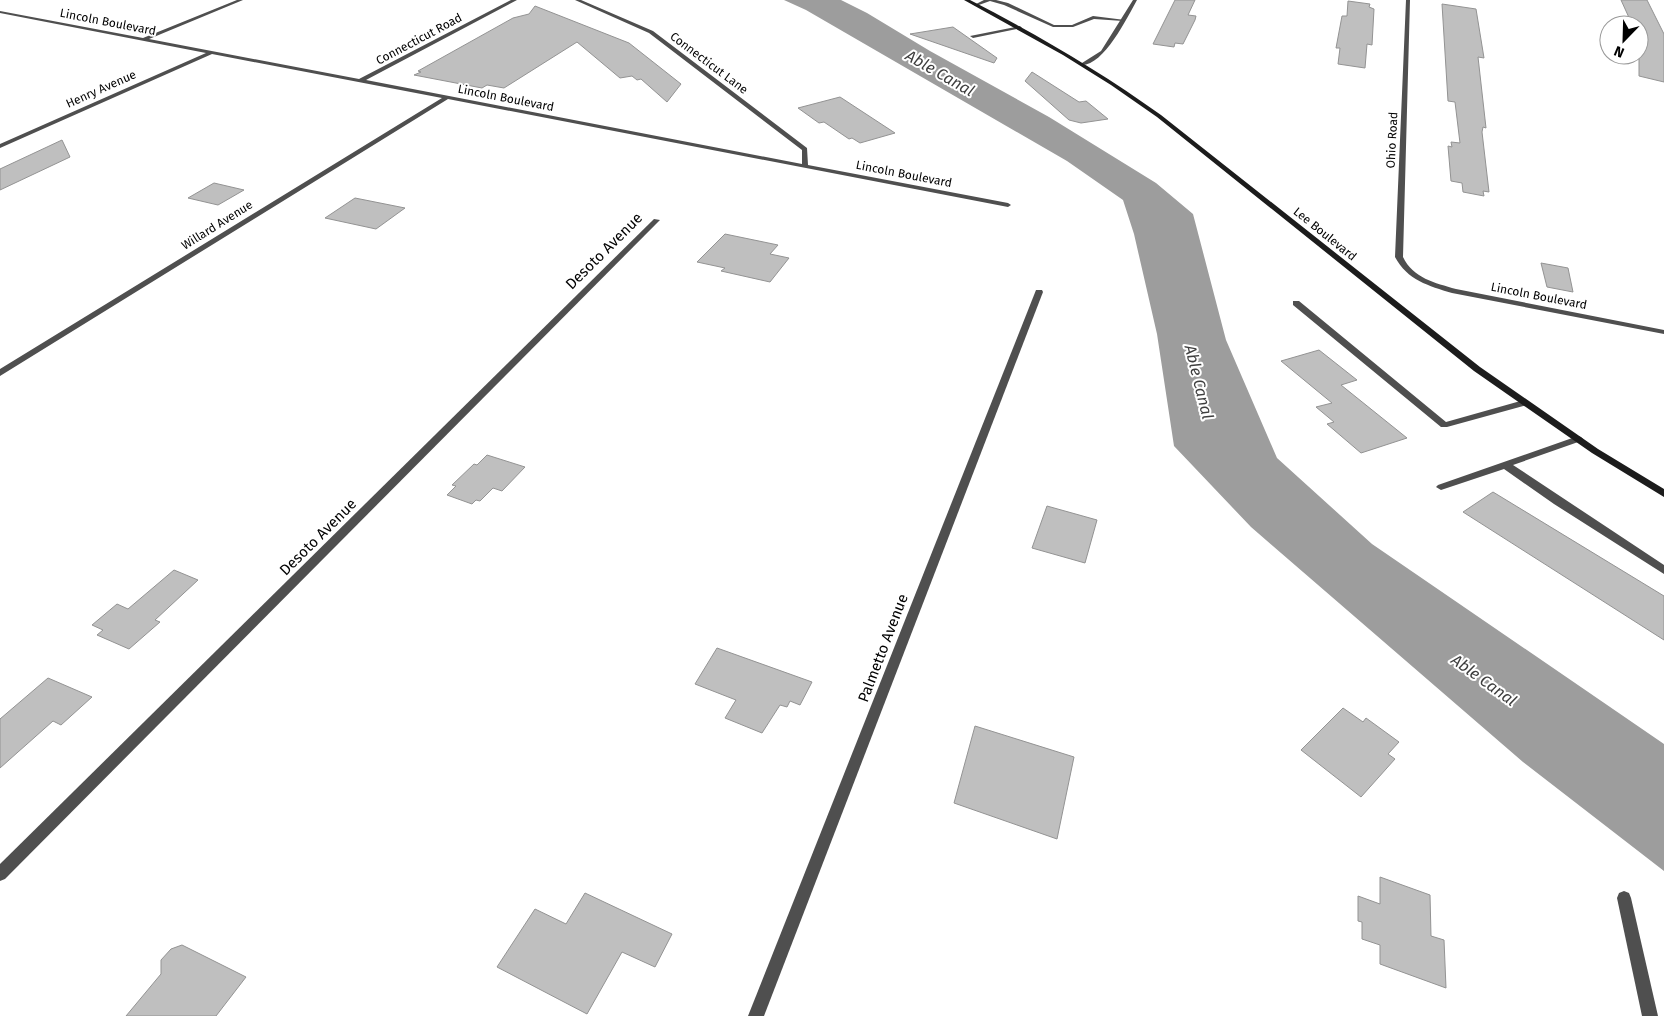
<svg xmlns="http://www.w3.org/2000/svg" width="1664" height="1016" viewBox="0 0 1664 1016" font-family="'Fira Sans',sans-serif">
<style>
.water{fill:#9d9d9d}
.building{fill:#bfbfbf;stroke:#939393}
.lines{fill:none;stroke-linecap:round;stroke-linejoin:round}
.lane{fill:#4f4f4f;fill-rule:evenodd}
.street{fill:#4f4f4f;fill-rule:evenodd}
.secondary{fill:#1c1c1c;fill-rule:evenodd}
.labels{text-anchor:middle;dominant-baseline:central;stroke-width:4;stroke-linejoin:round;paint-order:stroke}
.far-street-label{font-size:12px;fill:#000;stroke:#fff}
.street-label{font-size:15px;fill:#000;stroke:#fff}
.water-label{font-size:16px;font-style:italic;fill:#3e3e3e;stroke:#fff}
</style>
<rect width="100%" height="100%" fill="#fff"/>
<polygon class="water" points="784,0 841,0 867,13 930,51 1049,117 1156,183 1193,214 1226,340 1277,458 1372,544 1664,744 1664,871 1523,762 1251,527 1174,446 1157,334 1134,234 1123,200 1067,161 806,10"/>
<g class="building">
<polygon points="1175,0 1195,0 1188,15 1196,16 1195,20 1183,44 1175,43 1174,47 1153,44"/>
<polygon points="1621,0 1647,0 1664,34 1664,82 1639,76 1639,23 1631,22"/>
<polygon points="1348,1 1370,4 1369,7 1374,9 1372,45 1367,44 1365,68 1338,64 1340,48 1336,48 1342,16 1347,16"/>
<polygon points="1442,4 1476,9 1484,58 1478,57 1486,128 1483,127 1482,132 1489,192 1483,191 1484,196 1463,192 1462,183 1451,181 1448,146 1452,147 1451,142 1460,143 1455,102 1448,101"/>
<polygon points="535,6 629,43 681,84 667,102 641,79 637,80 632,76 620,78 577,42 504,88 487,85 482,88 414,75 421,72 418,71 513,18 529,14"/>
<polygon points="953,27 997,58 994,63 910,34"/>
<polygon points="1032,72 1079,102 1086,101 1108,119 1081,123 1069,120 1025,81"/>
<polygon points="840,97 895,133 860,143 852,138 849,139 824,122 819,123 798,108"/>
<polygon points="62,140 70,157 0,190 0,169"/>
<polygon points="214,183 244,190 218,205 188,198"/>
<polygon points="355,198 405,208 376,229 325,218"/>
<polygon points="725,234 778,245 770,254 789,258 770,282 721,271 725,268 697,262"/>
<polygon points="1541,263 1568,268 1573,292 1547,287"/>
<polygon points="1319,350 1357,380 1341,385 1407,438 1361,453 1327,424 1334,422 1316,407 1332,403 1281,361"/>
<polygon points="487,455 525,467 502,491 493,488 480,501 476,500 472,504 447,495 456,486 452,485 474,464 477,465"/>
<polygon points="1493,492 1664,596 1664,640 1463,512"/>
<polygon points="1047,506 1097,520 1085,563 1032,548"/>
<polygon points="174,570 198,580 155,620 160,622 129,649 97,635 103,630 92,625 117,604 128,609"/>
<polygon points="717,648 812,682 800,705 790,701 787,707 780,705 762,733 725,718 736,700 695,684"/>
<polygon points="48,678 92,697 61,725 53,721 0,768 0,719"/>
<polygon points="1343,708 1363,722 1366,718 1399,742 1388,754 1395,759 1361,797 1301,750"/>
<polygon points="975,726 1074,757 1057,839 954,803"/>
<polygon points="1380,877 1430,895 1431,936 1444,940 1446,988 1380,964 1380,945 1362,939 1362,922 1358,921 1358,896 1380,904"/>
<polygon points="585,893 672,934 655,967 622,952 587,1014 497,967 535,909 566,924"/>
<polygon points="182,945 246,977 216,1016 126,1016 161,974 161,960 171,949"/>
</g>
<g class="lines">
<g class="lane">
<polygon points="984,0 996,0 1008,3 1054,25 1072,25 1093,16 1125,20 1123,21 1094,19 1073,27 1053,27 1004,5 990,1 976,6 974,5"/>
<polygon points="1020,26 1022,28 973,38 970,36"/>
<polygon points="1293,301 1299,301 1446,422 1524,400 1528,403 1527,405 1447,427 1441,427 1293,305"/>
<polygon points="1578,436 1581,437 1583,439 1581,441 1513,465 1664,565 1664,574 1554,504 1504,469 1441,490 1436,487 1438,485"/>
</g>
<g class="street">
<polygon points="237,0 243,0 149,39 359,79 511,0 517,0 366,80 802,164 802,150 649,33 575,0 581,0 653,31 807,148 808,165 1008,203 1011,205 1008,207 448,99 0,376 0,369 442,98 212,54 0,148 0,144 206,53 0,13 0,11 143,38"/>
<path d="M1133,0H1137C1127,18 1104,65 1082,65V63L1101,51Z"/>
<path d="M1406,0H1410L1403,257C1413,278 1435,283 1456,289L1664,330V334L1452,293C1429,286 1407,280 1395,257Z"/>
<polygon points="654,219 660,220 5,879 0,881 0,864"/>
<polygon points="1036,290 1042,290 1043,292 764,1016 748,1016"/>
<polygon points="1624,891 1629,893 1631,898 1658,1016 1642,1016 1617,898 1619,893"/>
</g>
<path class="secondary" d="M964,0H970C1036,34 1100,71 1161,115L1480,367L1598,449L1664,489V497L1592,453L1474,371L1157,117L1111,85L1063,55Z"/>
</g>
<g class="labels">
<g class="far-street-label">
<text transform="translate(108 22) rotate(11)">Lincoln Boulevard</text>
<text transform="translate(419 39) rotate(-28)">Connecticut Road</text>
<text transform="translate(709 63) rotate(37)">Connecticut Lane</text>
<text transform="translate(101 89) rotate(-24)">Henry Avenue</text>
<text transform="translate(506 98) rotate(11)">Lincoln Boulevard</text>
<text transform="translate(1392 140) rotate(-87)">Ohio Road</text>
<text transform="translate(904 174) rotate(11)">Lincoln Boulevard</text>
<text transform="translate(217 225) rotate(-32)">Willard Avenue</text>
<text transform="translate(1325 234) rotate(39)">Lee Boulevard</text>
<text transform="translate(1539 296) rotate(11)">Lincoln Boulevard</text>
</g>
<g class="street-label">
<text transform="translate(604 251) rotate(-45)">Desoto Avenue</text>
<text transform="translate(318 537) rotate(-45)">Desoto Avenue</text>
<text transform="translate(883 648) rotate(-69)">Palmetto Avenue</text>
</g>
<g class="water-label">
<text transform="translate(940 73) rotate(30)">Able Canal</text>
<text transform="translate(1199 382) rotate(76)">Able Canal</text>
<text transform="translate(1484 680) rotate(36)">Able Canal</text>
</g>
</g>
<g transform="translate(1624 40) rotate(203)"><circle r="24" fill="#ffffff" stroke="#999999"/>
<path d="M0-4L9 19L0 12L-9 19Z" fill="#000000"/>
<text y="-8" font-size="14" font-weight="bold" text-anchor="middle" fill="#000000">N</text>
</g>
</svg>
